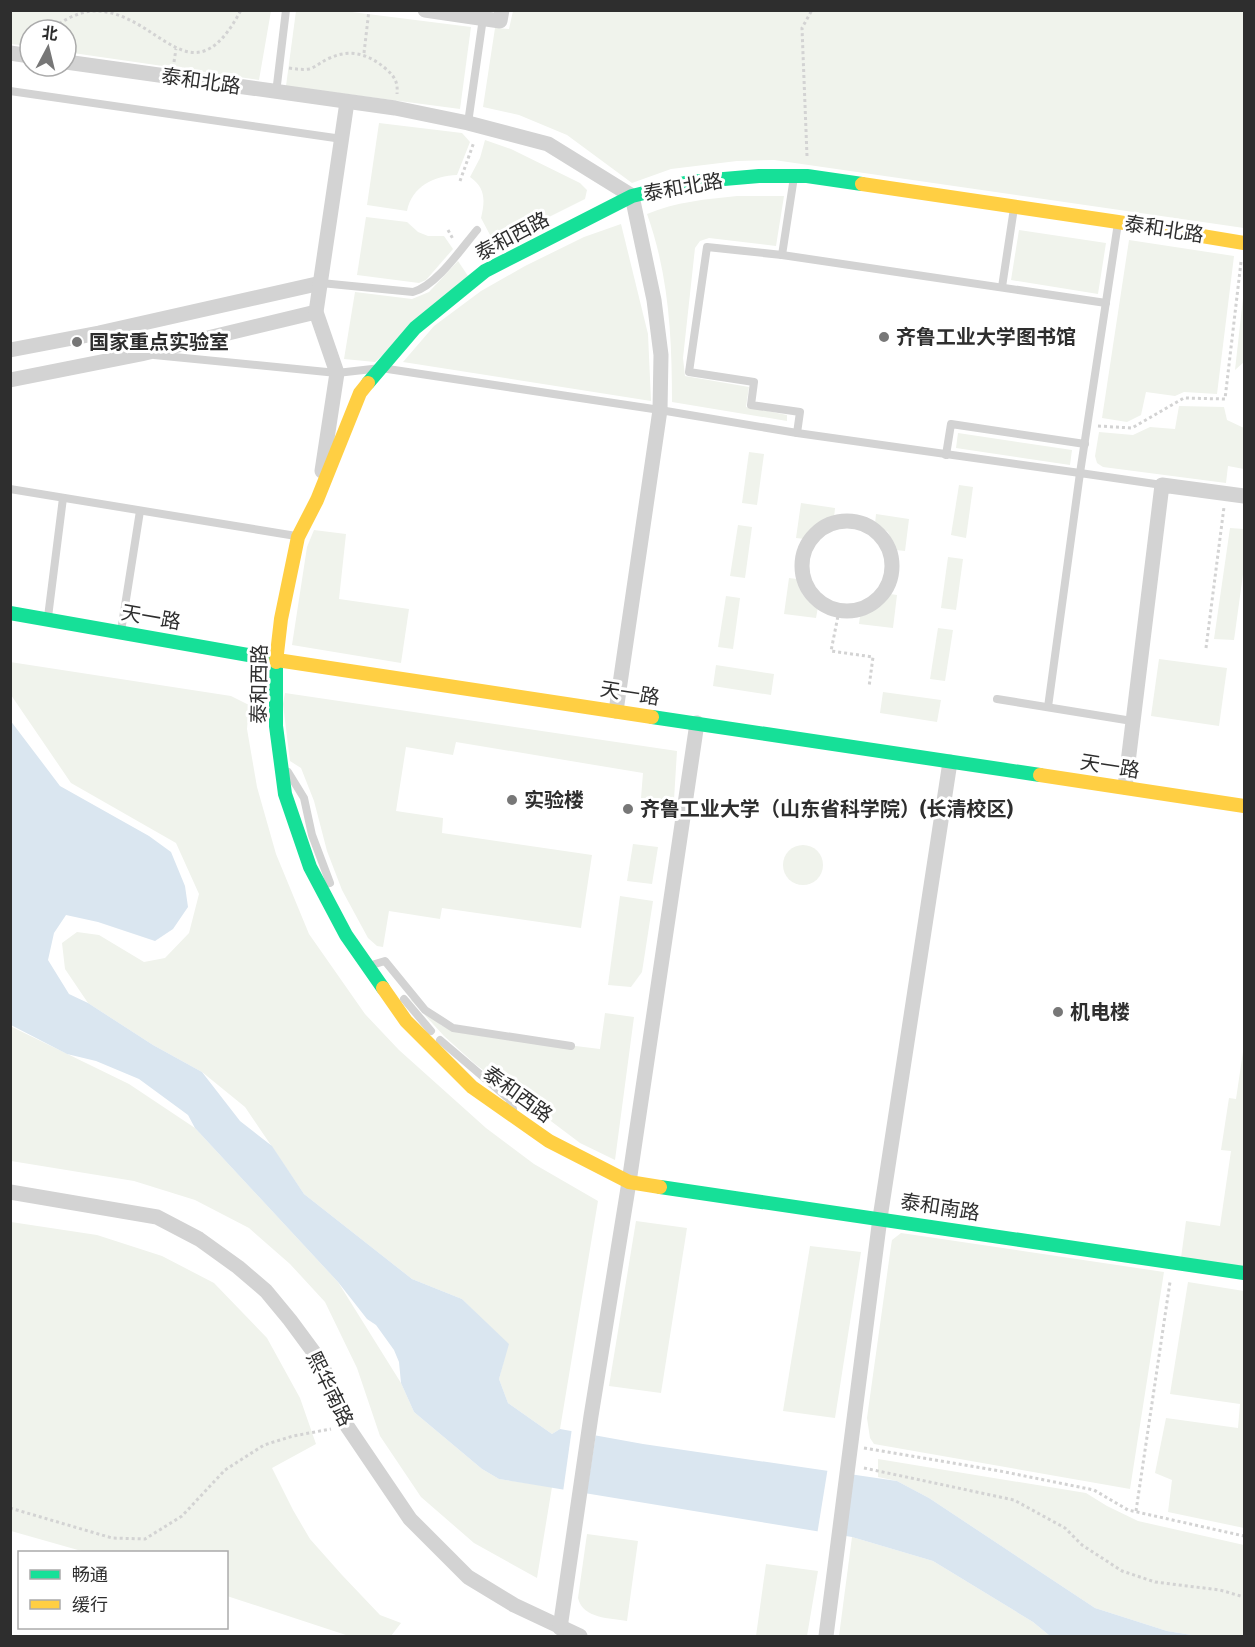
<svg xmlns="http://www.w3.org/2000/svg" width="1255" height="1647" viewBox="0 0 1255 1647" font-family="'Fira Sans','Noto Sans SC',sans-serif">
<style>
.green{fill:#f0f3ec}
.water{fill:#dae6f0}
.pier{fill:#fff}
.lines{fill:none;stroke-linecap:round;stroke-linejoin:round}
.path{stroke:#d3d3d3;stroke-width:3;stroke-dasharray:3 3;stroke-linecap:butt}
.lane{stroke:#d3d3d3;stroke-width:8}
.street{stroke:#d3d3d3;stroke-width:15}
.fast{stroke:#16e098;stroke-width:14}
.slow{stroke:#ffcf43;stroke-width:14}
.poi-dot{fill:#777;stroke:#fff;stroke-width:2}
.labels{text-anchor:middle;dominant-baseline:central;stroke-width:6;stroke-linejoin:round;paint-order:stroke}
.street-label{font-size:20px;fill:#2e2e2e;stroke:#fff}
.poi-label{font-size:20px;font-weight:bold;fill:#2e2e2e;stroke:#fff;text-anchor:start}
</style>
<rect width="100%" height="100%" fill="#fff"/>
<g class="green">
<polygon points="11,10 271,10 271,11 259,80 66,52 66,30 30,30 30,46 11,44"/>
<polygon points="296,11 344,11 471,27 460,109 286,86"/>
<polygon points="513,11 1244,11 1244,228 774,160 737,161 671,169 632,183 567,135 519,115 483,107 495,28 509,29"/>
<path d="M379,123L462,133L470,142L457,175C434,176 412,186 407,211L367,205Z"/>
<path d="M485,140L511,149L580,183L587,190L585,199L537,223L497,248L481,218C485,201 486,188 470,177L480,158Z"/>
<path d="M737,196H784L776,246L709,238L700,241L695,248L683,358L685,376L749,387L746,407L787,415V421L672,402C672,338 669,275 647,214C675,202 707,199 737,196Z"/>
<polygon points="366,217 407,222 418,232 428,236 444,236 453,249 426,280 419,283 357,275"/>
<polygon points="621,224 648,334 651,401 403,362 434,326 481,291 525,266 584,237"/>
<polygon points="1019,230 1106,243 1098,294 1011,280"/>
<polygon points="1129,240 1234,256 1217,394 1184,392 1175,396 1146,392 1141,415 1127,422 1102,418"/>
<polygon points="458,261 468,276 375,362 344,359 355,292 412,299 429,292"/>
<polygon points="1244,289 1244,362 1235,370"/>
<polygon points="1179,406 1224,407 1227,420 1244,428 1244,469 1228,466 1226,483 1103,467 1097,463 1095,456 1099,432 1133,435 1150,427 1175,429"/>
<polygon points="958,433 1072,450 1070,465 956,448"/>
<polygon points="749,452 764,454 757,505 742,503"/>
<polygon points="959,485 973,487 966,538 951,535"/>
<path d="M801,503L835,508L834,518C820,520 810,526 805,539L796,538Z"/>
<polygon points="876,514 909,519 905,551 896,550 888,532 875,524"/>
<polygon points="738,525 752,527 745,578 730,576"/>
<polygon points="1230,528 1244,529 1244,567 1234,640 1214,639"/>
<polygon points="314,530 346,534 339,599 409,609 401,663 292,645 307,547"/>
<polygon points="948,557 963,559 956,610 941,608"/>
<polygon points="789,578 797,579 803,595 818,607 816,618 784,614"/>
<path d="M890,594L897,595L893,628L859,624L860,616C871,614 885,604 890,594Z"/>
<polygon points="726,596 740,598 733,649 718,647"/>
<polygon points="938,628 953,630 945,681 930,679"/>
<polygon points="1159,659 1227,668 1219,726 1151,716"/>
<polygon points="10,662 231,696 249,705 247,729 257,787 276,854 309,934 365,1014 399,1050 486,1128 534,1164 598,1201 560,1429 552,1434 508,1403 499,1379 508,1344 462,1299 412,1279 304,1194 245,1107 202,1072 153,1045 88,1003 65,969 62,943 77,932 99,935 144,962 165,958 189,933 199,894 176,843 71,783 11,695"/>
<polygon points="716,665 774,674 771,695 713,686"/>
<polygon points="883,692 941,700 937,722 880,713"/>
<polygon points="285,693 677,751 673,816 640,810 643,773 456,742 453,755 406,747 396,811 443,818 442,833 592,855 581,928 442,908 440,919 389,911 383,947 377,946 368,938 342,890 327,851 314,801 301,768 290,761 283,704"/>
<polygon points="633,844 658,847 652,884 627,881"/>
<circle cx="803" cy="865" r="20"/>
<polygon points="620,896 653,901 642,972 631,987 608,985"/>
<polygon points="410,999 415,1001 441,1025 453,1031 600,1049 605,1013 634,1017 615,1160 580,1143 475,1064 444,1036"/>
<polygon points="10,1026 129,1084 195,1128 338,1282 401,1383 414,1412 482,1469 499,1479 552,1487 537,1578 474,1543 421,1497 380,1436 357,1368 325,1302 290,1264 249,1228 195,1200 134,1181 11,1161"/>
<polygon points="1244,1045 1244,1268 1181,1258 1186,1221 1220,1226 1231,1151 1221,1150 1229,1098 1236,1099"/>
<polygon points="636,1221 687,1228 661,1393 609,1386"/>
<polygon points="11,1222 97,1235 162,1256 214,1283 267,1338 300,1398 316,1444 272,1468 293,1510 310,1539 342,1575 380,1615 401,1623 391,1636 349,1636 227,1596 226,1552 85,1552 11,1531"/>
<polygon points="901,1233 1164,1272 1130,1489 874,1444 870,1438 867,1418 891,1246 892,1240"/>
<polygon points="810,1246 861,1252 835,1418 783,1411"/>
<polygon points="1188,1282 1244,1291 1244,1528 1168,1512 1172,1480 1155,1473 1166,1418 1238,1428 1240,1404 1170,1394"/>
<polygon points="878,1459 1086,1493 1107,1506 1138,1521 1244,1545 1244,1636 1198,1636 1167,1631 1095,1608 929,1498 897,1481 878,1477"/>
<path d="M587,1534L638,1541L627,1621C610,1618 583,1619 578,1598Z"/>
<polygon points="852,1537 933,1561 1033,1622 1050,1636 839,1636"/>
<polygon points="766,1564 818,1571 807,1636 756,1636"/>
</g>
<polygon class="water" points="10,720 60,786 149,836 171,852 185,886 188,907 173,929 155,941 98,922 66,915 54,933 48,960 69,994 88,1003 153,1045 202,1072 240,1121 272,1146 304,1194 412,1279 462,1299 509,1344 499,1379 508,1403 552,1434 560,1429 643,1444 897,1481 929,1498 1095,1608 1167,1631 1198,1636 1050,1636 1033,1622 933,1561 852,1537 499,1479 482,1469 414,1412 401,1383 399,1362 394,1350 376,1325 367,1319 338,1282 195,1128 188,1115 139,1079 96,1061 67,1054 11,1025"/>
<g class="pier">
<polygon points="572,1428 596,1433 586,1497 563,1492"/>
<polygon points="828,1467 853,1471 842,1539 817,1535"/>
</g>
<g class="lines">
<g class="path">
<path d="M49,30C62,21 79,11 95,11C159,11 191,105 241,10"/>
<polyline points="364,53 369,10"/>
<polyline points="174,62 176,49"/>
<path d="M289,68C296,69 302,70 309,69C316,67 322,61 330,58C351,48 370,55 386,69C395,77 398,82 397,94"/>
<polyline points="807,156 802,28 812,10"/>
<polyline points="460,181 474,142"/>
<polyline points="448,230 453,239"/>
<polyline points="1098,426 1132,428 1184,398 1225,399 1241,262"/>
<polyline points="839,611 831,651 873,657 869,687"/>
<polyline points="1206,648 1224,507"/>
<polyline points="864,1448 1000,1471 1094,1490 1128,1510 1244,1536"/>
<polyline points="864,1468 1014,1500 1065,1528 1082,1545 1122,1571 1155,1582 1220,1590 1244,1597"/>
<polyline points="10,1508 112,1538 145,1539 182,1516 225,1470 264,1445 293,1436 331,1429"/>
<polyline points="1136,1511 1170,1282"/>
</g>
<g class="lane">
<polyline points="10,91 342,139"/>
<polyline points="276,93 286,10"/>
<polyline points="468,123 483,18"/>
<polyline points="782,255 794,177"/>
<path d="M321,283L413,292C436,286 461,249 477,230"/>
<polyline points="1002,287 1014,208"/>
<polyline points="154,355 337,373 381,368 660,410 797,433 1080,473 1118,223"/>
<polyline points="797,433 800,412 751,405 754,382 689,372 707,247 782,255 1106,303"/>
<polyline points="946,455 951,424 1085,444"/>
<polyline points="10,489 296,536"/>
<polyline points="48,617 63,498"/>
<polyline points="121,631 140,511"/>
<polyline points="997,699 1132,721"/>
<polyline points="1048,707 1080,473 1162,485"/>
<polyline points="288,772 304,798 312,835 330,883"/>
<polyline points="375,964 385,961 425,1010 453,1028 571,1046"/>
<polyline points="404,999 431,1031"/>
<polyline points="440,1040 509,1099 513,1109"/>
</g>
<g class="street">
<polyline points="425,10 500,21 502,10"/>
<polyline points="10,53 30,56"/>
<polyline points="66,62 395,108 468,123 548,144 632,196 654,300 661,355 660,410 616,711"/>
<polyline points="10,350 99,333 321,283"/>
<polyline points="10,380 141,354 316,312"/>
<polyline points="322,471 337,373 316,312 347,102"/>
<circle cx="847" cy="566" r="45"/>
<polyline points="1125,787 1162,485 1244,496"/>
<polyline points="10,1192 157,1217 199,1239 238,1267 266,1291 290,1320 321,1362 347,1426 410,1519 468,1577 514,1605 580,1636"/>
<polyline points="560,1628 591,1416 629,1182 697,723"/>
<polyline points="826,1636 880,1218 950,762"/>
</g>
<g class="fast">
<polyline points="368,383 415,328 485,271 632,196 689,182 759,176 807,176 862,184"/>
<polyline points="10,613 277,660"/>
<polyline points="276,662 276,726 285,794 310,867 346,935 383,988"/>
<polyline points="652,717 1040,775"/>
<polyline points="660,1187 1244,1273"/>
</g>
<g class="slow">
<polyline points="862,184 1118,222 1244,243"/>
<polyline points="277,660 652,717"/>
<polyline points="276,662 281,619 298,537 317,500 360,393 368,383"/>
<polyline points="1040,775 1244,806"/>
<polyline points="383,988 406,1021 472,1087 549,1141 629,1182 660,1187"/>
</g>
</g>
<g class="poi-dot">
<circle cx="884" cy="337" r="6"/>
<circle cx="77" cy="342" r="6"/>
<circle cx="512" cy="800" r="6"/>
<circle cx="628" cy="809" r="6"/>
<circle cx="1058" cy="1012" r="6"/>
</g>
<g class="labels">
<g class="street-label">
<text transform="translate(201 81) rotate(8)">泰和北路</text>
<text transform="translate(683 187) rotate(-10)">泰和北路</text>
<text transform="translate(1164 229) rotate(9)">泰和北路</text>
<text transform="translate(512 236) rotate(-28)">泰和西路</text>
<text transform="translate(151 617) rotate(10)">天一路</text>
<text transform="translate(259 684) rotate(-89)">泰和西路</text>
<text transform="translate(630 693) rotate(9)">天一路</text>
<text transform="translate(1110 766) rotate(9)">天一路</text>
<text transform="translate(518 1094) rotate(36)">泰和西路</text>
<text transform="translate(940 1207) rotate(9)">泰和南路</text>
<text transform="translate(330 1389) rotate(64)">熙华南路</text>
</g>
<g class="poi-label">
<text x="896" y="337">齐鲁工业大学图书馆</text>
<text x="89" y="342">国家重点实验室</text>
<text x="524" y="800">实验楼</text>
<text x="640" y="809">齐鲁工业大学（山东省科学院）(长清校区)</text>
<text x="1070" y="1012">机电楼</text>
</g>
</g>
<rect width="1255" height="1647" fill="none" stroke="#2e2e2e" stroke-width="24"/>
<rect x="18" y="1551" width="210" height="78" fill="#ffffff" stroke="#ababab" stroke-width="1.5"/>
<rect x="30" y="1570" width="30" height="9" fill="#16e098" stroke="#ababab" stroke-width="1.5"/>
<text x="72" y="1581" font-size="18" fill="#2e2e2e">畅通</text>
<rect x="30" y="1600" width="30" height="9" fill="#ffcf43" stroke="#ababab" stroke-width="1.5"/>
<text x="72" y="1611" font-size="18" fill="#2e2e2e">缓行</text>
<g transform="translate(48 48) rotate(7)"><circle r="28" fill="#ffffff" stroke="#ababab" stroke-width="1.5"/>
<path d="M0-4.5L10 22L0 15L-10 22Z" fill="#777777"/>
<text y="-9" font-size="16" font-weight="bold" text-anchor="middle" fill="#2e2e2e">北</text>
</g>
</svg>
